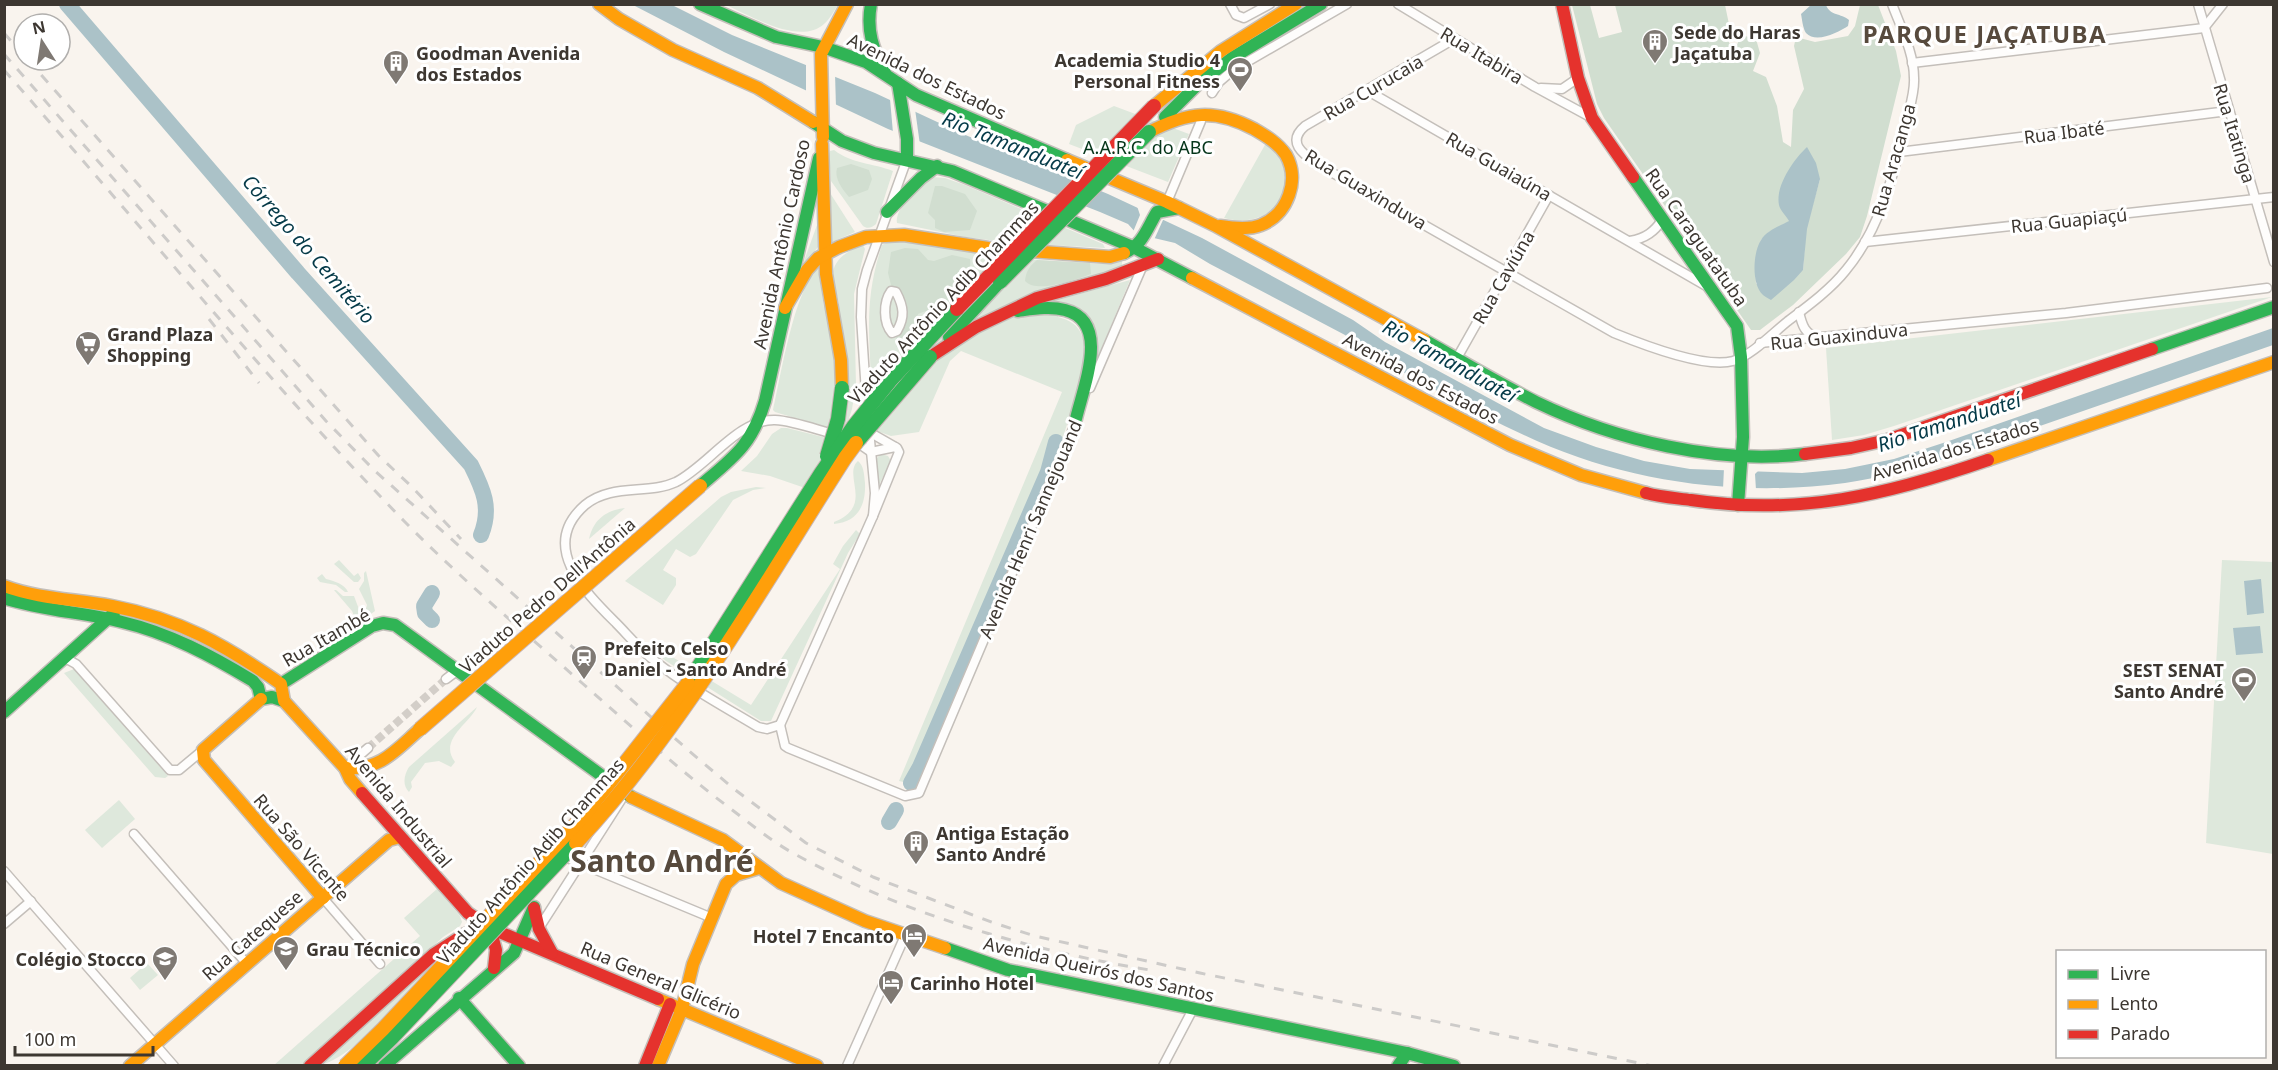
<svg xmlns="http://www.w3.org/2000/svg" width="2278" height="1070" viewBox="0 0 2278 1070" font-family="'Noto Sans',sans-serif">
<style>
.green{fill:#dee8dc}
.forest{fill:#d1ded0;fill-rule:evenodd}
.water{fill:#abc2c8}
.pier{fill:#f9f4ee}
.lines{fill:none;stroke-linecap:round;stroke-linejoin:round}
.river{stroke:#abc2c8;stroke-width:16}
.street-tunnel{stroke:#d3cec8;stroke-width:8;stroke-dasharray:8 4;stroke-linecap:butt}
.street-casing{stroke:#c4bfba;stroke-width:11}
.fast-casing{stroke:#c4bfba;stroke-width:15}
.slow-casing{stroke:#c4bfba;stroke-width:15}
.jam-casing{stroke:#c4bfba;stroke-width:15}
.street{stroke:#fefdfc;stroke-width:8}
.fast{stroke:#30b455;stroke-width:12}
.slow{stroke:#ff9f0a;stroke-width:12}
.jam{stroke:#e5322d;stroke-width:12}
.rail{stroke:#cdcbc9;stroke-width:3;stroke-dasharray:10 10;stroke-linecap:butt}
.fast-bridge-casing{stroke:#c8b6b5;stroke-width:16;stroke-linecap:butt}
.slow-bridge-casing{stroke:#c8b6b5;stroke-width:16;stroke-linecap:butt}
.jam-bridge-casing{stroke:#c8b6b5;stroke-width:16;stroke-linecap:butt}
.fast-bridge{stroke:#30b455;stroke-width:14}
.slow-bridge{stroke:#ff9f0a;stroke-width:14}
.jam-bridge{stroke:#e5322d;stroke-width:14}
.labels{text-anchor:middle;dominant-baseline:central;stroke-width:6;stroke-linejoin:round;paint-order:stroke}
.poi-label{font-size:18px;font-weight:bold;fill:#3d3731;stroke:#fff;text-anchor:start}
.street-label{font-size:18px;fill:#3d3731;stroke:#fff}
.park-label{font-size:18px;fill:#05351a;stroke:#fff}
.water-label{font-size:20px;font-style:italic;fill:#053a48;stroke:#fff}
.district-label{font-size:24px;font-weight:bold;letter-spacing:1.5px;fill:#574a3d;stroke:#fff}
.town-label{font-size:30px;font-weight:bold;fill:#574a3d;stroke:#fff}
</style>
<rect width="100%" height="100%" fill="#f9f4ee"/>
<g class="green">
<path d="M726,5L727,4L838,5C834,11 830,19 824,24C800,46 751,16 726,5Z"/>
<polygon points="1114,106 1189,134 1168,182 1069,144 1076,125"/>
<path d="M1266,143C1275,152 1284,161 1285,175C1289,211 1254,227 1224,218Z"/>
<path d="M834,150C852,164 873,163 893,171L876,224C872,228 867,229 863,226L831,181L829,154L830,151Z"/>
<path d="M932,177L945,178L965,185L1103,244L1105,248L1012,243L965,237L897,223C894,208 920,185 932,177Z"/>
<polygon points="830,193 855,232 832,242"/>
<polygon points="817,225 818,247 805,263 804,261"/>
<path d="M892,240L1037,260L1102,264L1122,261V265L1108,272L1053,284L1058,300L1130,280L1091,374L1097,339L1058,302V317C1069,320 1078,324 1082,336C1091,360 1066,426 1058,453L918,781L912,784L899,781L1062,392L961,351L950,361L919,432L891,436L877,431C871,416 872,396 871,380C869,328 865,296 882,245Z"/>
<path d="M863,245L865,249L854,294L856,386L852,409L845,431L841,432L775,412L773,410C781,375 794,291 818,268L824,307L839,304C838,296 834,288 833,280C830,261 848,250 863,245Z"/>
<polygon points="2272,297 1894,426 1864,435 1832,440 1826,348"/>
<polygon points="781,428 787,428 843,442 808,489 770,476 741,471 757,456 772,434"/>
<polygon points="881,454 888,456 891,461 879,485 876,459"/>
<path d="M858,461C864,466 864,474 865,483C866,505 858,522 834,524V522C875,506 842,475 858,461Z"/>
<polygon points="756,487 766,488 753,490 733,500 696,554 690,557 676,549 663,570 676,578 676,585 663,605 625,581 721,497 731,492"/>
<path d="M625,508L589,539C593,520 606,510 625,508Z"/>
<polygon points="856,530 860,534 848,553 771,721 761,721 666,661 654,651 656,647 751,705 840,569 833,564 843,546"/>
<polygon points="339,560 354,576 358,573 361,578 358,582 354,582 334,564"/>
<polygon points="2222,560 2273,562 2273,854 2206,843"/>
<polygon points="366,571 375,611 367,617 365,612 367,605 359,589 364,581 364,573"/>
<path d="M322,574L326,579C334,581 345,584 348,592H345L336,585L320,582L317,578Z"/>
<polygon points="334,590 336,590 343,596 354,596 363,620 357,623 352,611"/>
<polygon points="74,669 168,776 165,778 155,777 64,673"/>
<path d="M477,707C470,723 438,740 455,762L451,767L439,761L425,763L411,782L412,787L409,792C402,785 404,775 409,767Z"/>
<polygon points="119,800 135,819 102,848 85,830"/>
<polygon points="437,889 460,916 462,922 460,926 443,937 306,1065 273,1066 420,936 404,918"/>
<path d="M448,950C422,978 351,1065 314,1066L369,1022Z"/>
<polygon points="147,963 158,975 140,990 130,978"/>
</g>
<g class="forest">
<path d="M1572,5H1590L1599,38L1622,32L1615,5H1725L1730,29L1729,43L1737,45L1741,35L1756,39L1760,53L1753,71L1766,77L1777,106L1783,142L1791,147L1793,110L1804,89L1794,46L1796,37L1815,42L1848,36L1855,26L1860,5H1878L1896,51L1901,76L1867,216L1860,237L1846,254L1793,305L1760,330H1751L1604,118L1597,104ZM1820,179L1806,229L1803,270L1756,284L1755,263L1761,240L1769,232L1790,221Z"/>
<path d="M851,164L869,170L872,179L868,190L849,197C842,189 834,178 837,168Z"/>
<polygon points="935,186 942,186 965,194 977,211 970,230 944,232 935,228 935,220 928,213"/>
<path d="M905,248L918,249L928,260L934,261L952,255L970,259C972,274 962,292 949,301C941,307 927,310 918,314L920,332L903,353L896,346V334L905,321L900,296L891,285L888,273L891,252Z"/>
<path d="M1037,260L1090,263L1091,274C1075,280 1037,294 1025,281C1026,271 1029,267 1037,260Z"/>
</g>
<g class="water">
<path d="M633,5H672L732,35L875,93L963,134L1108,194L1202,238L1353,320L1385,342L1544,428L1596,447L1644,461L1690,469L1802,473L1845,469L1894,459L1946,442L2273,328V345L1951,457C1916,467 1881,478 1845,483C1742,497 1632,483 1537,441C1476,414 1418,380 1359,348L1345,335L1210,264L1175,243L1137,234L1128,224L1100,212L888,129L724,52Z"/>
<path d="M1811,5H1826C1830,16 1841,13 1849,20L1848,26C1839,32 1816,44 1806,33C1803,29 1802,19 1801,14Z"/>
<path d="M1807,147L1816,163L1820,179L1807,229L1803,270L1794,280L1771,300C1768,298 1765,297 1763,295C1751,284 1753,252 1761,240C1767,230 1780,226 1789,221C1786,216 1780,210 1779,205C1775,186 1794,159 1807,147Z"/>
<polygon points="2261,579 2264,613 2247,615 2244,581"/>
<polygon points="2260,626 2263,653 2236,655 2233,628"/>
</g>
<g class="pier">
<polygon points="806,61 835,73 836,108 806,93"/>
<polygon points="890,99 915,109 920,145 893,133"/>
<polygon points="1137,206 1167,219 1163,220 1154,240 1136,237 1130,233 1133,232 1140,215"/>
<polygon points="1724,468 1759,470 1755,474 1756,490 1723,489"/>
</g>
<g class="lines">
<g class="river">
<path d="M67,4L298,273L471,465C483,489 492,508 481,535"/>
<polyline points="432,593 424,606 425,613 432,620"/>
<polyline points="911,783 920,767 1048,472 1056,442"/>
<polyline points="889,822 896,810"/>
</g>
<polyline class="street-tunnel" points="368,748 446,679"/>
<defs>
<g id="street">
<polyline points="1230,4 1236,15 1244,18 1270,4"/>
<polyline points="1398,4 1535,87 1592,118"/>
<polyline points="2198,4 2274,262"/>
<path d="M1454,39L1305,126C1286,142 1303,154 1317,164L1614,333C1641,344 1704,369 1733,361C1751,356 1773,333 1788,321C1808,306 1831,289 1846,270C1880,229 1894,174 1906,123C1909,109 1915,93 1914,78C1914,53 1901,28 1892,4"/>
<polyline points="1912,63 2204,28 2223,4"/>
<polyline points="1541,88 1562,89 1578,78"/>
<polyline points="1368,91 1708,287"/>
<polyline points="1212,93 1219,82 1233,70 1347,4"/>
<polyline points="1899,152 2228,111"/>
<polyline points="1167,202 1201,121"/>
<path d="M1630,241C1646,238 1654,232 1663,219"/>
<polyline points="1865,242 2274,197"/>
<path d="M891,291L896,292C904,307 905,317 897,331L892,333C883,323 883,302 891,291Z"/>
<path d="M1799,312C1802,325 1805,335 1819,338"/>
<polyline points="1760,343 2066,313 2267,288"/>
<polyline points="1457,358 1549,195"/>
<polyline points="1090,388 1143,265"/>
<polyline points="867,408 861,317 862,289 867,270 907,159"/>
<polyline points="869,430 875,493 873,516"/>
<polyline points="855,441 871,452"/>
<polyline points="871,452 895,447"/>
<polyline points="65,658 76,664 170,770 179,770 203,750"/>
<polyline points="446,679 458,670"/>
<polyline points="780,725 785,746 788,748 905,796 919,793 1076,422"/>
<path d="M780,725L767,729L758,727C723,706 686,686 655,661C640,650 628,635 616,623C585,592 538,546 585,505C611,483 648,495 676,482C708,466 738,419 775,420C795,421 817,430 837,435"/>
<polyline points="780,725 873,516 899,452 897,448 869,432"/>
<polyline points="345,768 368,748"/>
<polyline points="134,834 247,964"/>
<polyline points="565,857 712,918"/>
<polyline points="4,871 174,1066"/>
<polyline points="323,898 380,964"/>
<polyline points="4,924 31,901"/>
<polyline points="539,928 621,800"/>
<polyline points="847,1066 905,936"/>
<polyline points="1163,1066 1193,1009"/>
</g>
<g id="fast">
<polyline points="700,4 776,37 823,47 866,62 916,95 1067,160"/>
<path d="M871,4C866,31 873,49 885,73"/>
<polyline points="898,83 907,139 907,159"/>
<polyline points="1165,117 1198,84 1232,58 1321,4"/>
<polyline points="813,122 842,141 874,153 952,171 1135,248 1192,278"/>
<polyline points="1633,177 1737,326 1741,357 1743,437 1738,505"/>
<polyline points="887,212 921,178 937,166"/>
<path d="M1124,253C1143,245 1147,228 1157,212L1179,208"/>
<path d="M1018,311C1033,309 1050,306 1065,310C1113,322 1081,392 1075,423"/>
<polyline points="949,337 1000,282"/>
<path d="M1424,340C1461,361 1498,383 1536,402C1615,440 1718,465 1805,454"/>
<polyline points="2152,349 2274,307"/>
<path d="M700,486C734,457 752,445 765,401L819,158"/>
<path d="M4,598C43,611 83,612 122,622C169,633 212,656 253,681L258,687L261,699L272,697L284,701"/>
<polyline points="281,684 372,626 383,623 395,625 631,797"/>
<polyline points="4,712 114,613"/>
<polyline points="945,948 1008,970 1407,1053 1454,1066"/>
<polyline points="459,998 519,1066"/>
<polyline points="384,1066 514,953 534,907"/>
<polyline points="1398,1066 1407,1053"/>
</g>
<g id="slow">
<polyline points="599,4 619,19 673,50 758,88 813,122"/>
<polyline points="1154,106 1221,51 1296,4"/>
<path d="M1149,132C1188,112 1214,108 1254,129C1266,136 1278,143 1286,155C1300,180 1288,214 1261,225C1249,230 1233,228 1220,226"/>
<polyline points="823,137 821,54 847,4"/>
<polyline points="822,144 826,274 841,360 842,388"/>
<polyline points="1067,160 1167,202 1214,225 1424,340"/>
<polyline points="1192,278 1510,445 1581,475 1646,493"/>
<polyline points="785,308 807,270 818,258 839,247 866,237 904,235 988,248 1110,257 1124,253"/>
<polyline points="1988,460 2274,362"/>
<path d="M4,586C39,599 75,599 112,606C180,619 225,645 281,684L284,701L345,768L350,779L362,793"/>
<polyline points="261,699 203,750 204,760 323,898"/>
<path d="M345,768C380,771 396,750 420,729"/>
<polyline points="631,797 723,840 781,883 865,921 945,948"/>
<polyline points="658,999 817,1066"/>
<polyline points="130,1066 389,840 400,837"/>
<polyline points="658,1066 682,1009 693,964 726,884 736,875 759,868"/>
</g>
<g id="jam">
<polyline points="1562,4 1578,78 1592,118 1633,177"/>
<polyline points="930,357 976,327 1037,298 1106,279 1158,259"/>
<polyline points="1805,454 1851,448 1887,440 2152,349"/>
<path d="M1646,493C1660,497 1676,498 1691,500C1799,516 1887,495 1988,460"/>
<polyline points="362,793 468,913 490,928 658,999"/>
<polyline points="534,908 539,929 552,953"/>
<polyline points="490,928 496,950 494,968"/>
<polyline points="310,1066 434,954 465,934 479,929"/>
<polyline points="645,1066 670,1004"/>
</g>
</defs>
<use href="#street" class="street-casing"/>
<use href="#fast" class="fast-casing"/>
<use href="#slow" class="slow-casing"/>
<use href="#jam" class="jam-casing"/>
<use href="#street" class="street"/>
<use href="#fast" class="fast"/>
<use href="#slow" class="slow"/>
<use href="#jam" class="jam"/>
<g class="rail">
<polyline points="4,33 24,56"/>
<polyline points="4,54 326,421 375,471 688,750 734,789 806,843 873,877 994,923 1035,936 1200,973 1653,1066"/>
<polyline points="28,60 378,455 411,486 461,539"/>
<path d="M4,70C137,221 264,377 404,521C460,578 522,630 582,683C631,726 679,770 731,809C751,824 771,841 793,853C904,915 1031,951 1156,971"/>
<polyline points="209,319 259,383"/>
</g>
<defs>
<g id="fast-bridge">
<polyline points="1000,282 1149,132"/>
<polyline points="856,443 930,357"/>
<polyline points="827,456 838,419 842,388"/>
<polyline points="688,683 821,473 853,427 890,381 957,309"/>
<polyline points="363,1066 392,1038 576,843"/>
</g>
<g id="slow-bridge">
<polyline points="420,729 700,486"/>
<path d="M576,843C683,728 761,589 845,458L856,443"/>
<polyline points="345,1066 383,1029 584,815 688,683"/>
</g>
<polyline id="jam-bridge" points="957,309 1154,106"/>
</defs>
<use href="#fast-bridge" class="fast-bridge-casing"/>
<use href="#slow-bridge" class="slow-bridge-casing"/>
<use href="#jam-bridge" class="jam-bridge-casing"/>
<use href="#fast-bridge" class="fast-bridge"/>
<use href="#slow-bridge" class="slow-bridge"/>
<use href="#jam-bridge" class="jam-bridge"/>
</g>
<defs>
<symbol id="building-pin" viewBox="-11 -11 22 30"><path d="M0 17L-7.5 6A9.5 9.5 0 1 1 7.5 6Z" fill="#7f7973" stroke="#fff"/><path d="M-4-6H4V6H1V3H-1V6H-4ZM-2.5-4.3h1.7v1.8h-1.7ZM.8-4.3h1.7v1.8H.8ZM-2.5-1h1.7V.8h-1.7ZM.8-1h1.7V.8H.8Z" fill="#fff"/></symbol>
<symbol id="stadium-pin" viewBox="-11 -11 22 30"><path d="M0 17L-7.5 6A9.5 9.5 0 1 1 7.5 6Z" fill="#7f7973" stroke="#fff"/><path d="M0-5a6.5 5 0 1 0 0 10a6.5 5 0 1 0 0-10ZM-3.5-1.8h7v3.6h-7Z" fill="#fff"/></symbol>
<symbol id="supermarket-pin" viewBox="-11 -11 22 30"><path d="M0 17L-7.5 6A9.5 9.5 0 1 1 7.5 6Z" fill="#7f7973" stroke="#fff"/><path d="M-6-5.5h2.5l.6 2H6L4.5 2H-2.5L-4.4-4H-6ZM-1.5 3.2a1.3 1.3 0 1 0 .1 0ZM3 3.2a1.3 1.3 0 1 0 .1 0Z" fill="#fff"/></symbol>
<symbol id="station-pin" viewBox="-11 -11 22 30"><path d="M0 17L-7.5 6A9.5 9.5 0 1 1 7.5 6Z" fill="#7f7973" stroke="#fff"/><path d="M-3-6H3Q5-6 5-4V2Q5 4 3 4L4.5 6H3L1.5 4h-3L-3 6H-4.5L-3 4Q-5 4-5 2V-4Q-5-6-3-6ZM-3.5-4v3h7v-3ZM-3.5 1v1.5H-2V1ZM2 1v1.5H3.5V1Z" fill="#fff"/></symbol>
<symbol id="hotel-pin" viewBox="-11 -11 22 30"><path d="M0 17L-7.5 6A9.5 9.5 0 1 1 7.5 6Z" fill="#7f7973" stroke="#fff"/><path d="M-6-4.5h1.5V1H6V5H4.5V3h-9V5H-6ZM-4 0a1.8 1.8 0 1 1 3.6 0ZM.5 0V-2.5h3Q6-2.5 6 0Z" fill="#fff"/></symbol>
<symbol id="university-pin" viewBox="-11 -11 22 30"><path d="M0 17L-7.5 6A9.5 9.5 0 1 1 7.5 6Z" fill="#7f7973" stroke="#fff"/><path d="M0-5L7-2L0 1L-7-2ZM-4 1L0 2.5L4 1V4Q0 6-4 4Z" fill="#fff"/></symbol>
<symbol id="school-pin" viewBox="-11 -11 22 30"><path d="M0 17L-7.5 6A9.5 9.5 0 1 1 7.5 6Z" fill="#7f7973" stroke="#fff"/><path d="M0-5L7-2L0 1L-7-2ZM-4 1L0 2.5L4 1V4Q0 6-4 4Z" fill="#fff"/></symbol>
</defs>
<g fill-rule="evenodd">
<use href="#building-pin" x="1640" y="27" width="30" height="40"/>
<use href="#building-pin" x="381" y="48" width="30" height="40"/>
<use href="#stadium-pin" x="1225" y="55" width="30" height="40"/>
<use href="#supermarket-pin" x="73" y="329" width="30" height="40"/>
<use href="#station-pin" x="569" y="643" width="30" height="40"/>
<use href="#stadium-pin" x="2229" y="665" width="30" height="40"/>
<use href="#building-pin" x="901" y="828" width="30" height="40"/>
<use href="#hotel-pin" x="899" y="921" width="30" height="40"/>
<use href="#university-pin" x="271" y="934" width="30" height="40"/>
<use href="#school-pin" x="150" y="944" width="30" height="40"/>
<use href="#hotel-pin" x="876" y="968" width="30" height="40"/>
</g>
<g class="labels">
<g class="poi-label">
<text x="1674" y="32">Sede do Haras<tspan x="1674" dy="21">Jaçatuba</tspan></text>
<text x="416" y="53">Goodman Avenida<tspan x="416" dy="21">dos Estados</tspan></text>
<text x="1220" y="60" text-anchor="end">Academia Studio 4<tspan x="1220" dy="21">Personal Fitness</tspan></text>
<text x="107" y="334">Grand Plaza<tspan x="107" dy="21">Shopping</tspan></text>
<text x="604" y="648">Prefeito Celso<tspan x="604" dy="21">Daniel - Santo André</tspan></text>
<text x="2224" y="670" text-anchor="end">SEST SENAT<tspan x="2224" dy="21">Santo André</tspan></text>
<text x="936" y="833">Antiga Estação<tspan x="936" dy="21">Santo André</tspan></text>
<text x="894" y="936" text-anchor="end">Hotel 7 Encanto</text>
<text x="306" y="949">Grau Técnico</text>
<text x="146" y="959" text-anchor="end">Colégio Stocco</text>
<text x="910" y="983">Carinho Hotel</text>
</g>
<g class="street-label">
<text transform="translate(1482 55) rotate(31)">Rua Itabira</text>
<text transform="translate(927 76) rotate(26)">Avenida dos Estados</text>
<text transform="translate(1373 87) rotate(-30)">Rua Curucaia</text>
<text transform="translate(2064 132) rotate(-7)">Rua Ibaté</text>
<text transform="translate(2235 133) rotate(73)">Rua Itatinga</text>
<text transform="translate(1893 160) rotate(-74)">Rua Aracanga</text>
<text transform="translate(1499 166) rotate(30)">Rua Guaiaúna</text>
<text transform="translate(1366 189) rotate(31)">Rua Guaxinduva</text>
<text transform="translate(2069 220) rotate(-6)">Rua Guapiaçú</text>
<text transform="translate(1697 237) rotate(55)">Rua Caraguatatuba</text>
<text transform="translate(781 244) rotate(-78)">Avenida Antônio Cardoso</text>
<text transform="translate(1503 277) rotate(-60)">Rua Caviúna</text>
<text transform="translate(943 302) rotate(-47)">Viaduto Antônio Adib Chammas</text>
<text transform="translate(1839 336) rotate(-6)">Rua Guaxinduva</text>
<text transform="translate(1421 378) rotate(28)">Avenida dos Estados</text>
<text transform="translate(1955 449) rotate(-17)">Avenida dos Estados</text>
<text transform="translate(1030 529) rotate(-67)">Avenida Henri Sannejouand</text>
<text transform="translate(547 595) rotate(-41)">Viaduto Pedro Dell'Antônia</text>
<text transform="translate(326 637) rotate(-30)">Rua Itambé</text>
<text transform="translate(399 806) rotate(50)">Avenida Industrial</text>
<text transform="translate(302 847) rotate(49)">Rua São Vicente</text>
<text transform="translate(530 861) rotate(-48)">Viaduto Antônio Adib Chammas</text>
<text transform="translate(252 935) rotate(-41)">Rua Catequese</text>
<text transform="translate(1099 969) rotate(13)">Avenida Queirós dos Santos</text>
<text transform="translate(661 980) rotate(23)">Rua General Glicério</text>
</g>
<g class="park-label">
<text x="1148" y="147">A.A.R.C. do ABC</text>
</g>
<g class="water-label">
<text transform="translate(1013 145) rotate(22)">Rio Tamanduateí</text>
<text transform="translate(309 249) rotate(49)">Córrego do Cemitério</text>
<text transform="translate(1450 361) rotate(29)">Rio Tamanduateí</text>
<text transform="translate(1949 422) rotate(-18)">Rio Tamanduateí</text>
</g>
<g class="district-label">
<text x="1985" y="33">PARQUE JAÇATUBA</text>
</g>
<g class="town-label">
<text x="662" y="860">Santo André</text>
</g>
</g>
<rect width="2278" height="1070" fill="none" stroke="#3d3731" stroke-width="12"/>
<rect x="2056" y="950" width="210" height="108" fill="#ffffff" stroke="#b1afad" stroke-width="1.5"/>
<rect x="2068" y="970" width="30" height="9" fill="#30b455" stroke="#b1afad" stroke-width="1.5"/>
<text x="2110" y="980" font-size="18" fill="#3d3731">Livre</text>
<rect x="2068" y="1000" width="30" height="9" fill="#ff9f0a" stroke="#b1afad" stroke-width="1.5"/>
<text x="2110" y="1010" font-size="18" fill="#3d3731">Lento</text>
<rect x="2068" y="1030" width="30" height="9" fill="#e5322d" stroke="#b1afad" stroke-width="1.5"/>
<text x="2110" y="1040" font-size="18" fill="#3d3731">Parado</text>
<g transform="translate(42 42) rotate(348)"><circle r="28" fill="#ffffff" stroke="#b1afad" stroke-width="1.5"/>
<path d="M0-4.5L10 22L0 15L-10 22Z" fill="#7f7973"/>
<text y="-9" font-size="16" font-weight="bold" text-anchor="middle" fill="#3d3731">N</text>
</g>
<path d="M15 1046v9h138v-9" fill="none" stroke="#3d3731" stroke-width="3"/>
<text x="24" y="1046" font-size="18" fill="#3d3731" stroke="#ffffff" stroke-width="4.5" paint-order="stroke">100 m</text>
</svg>
